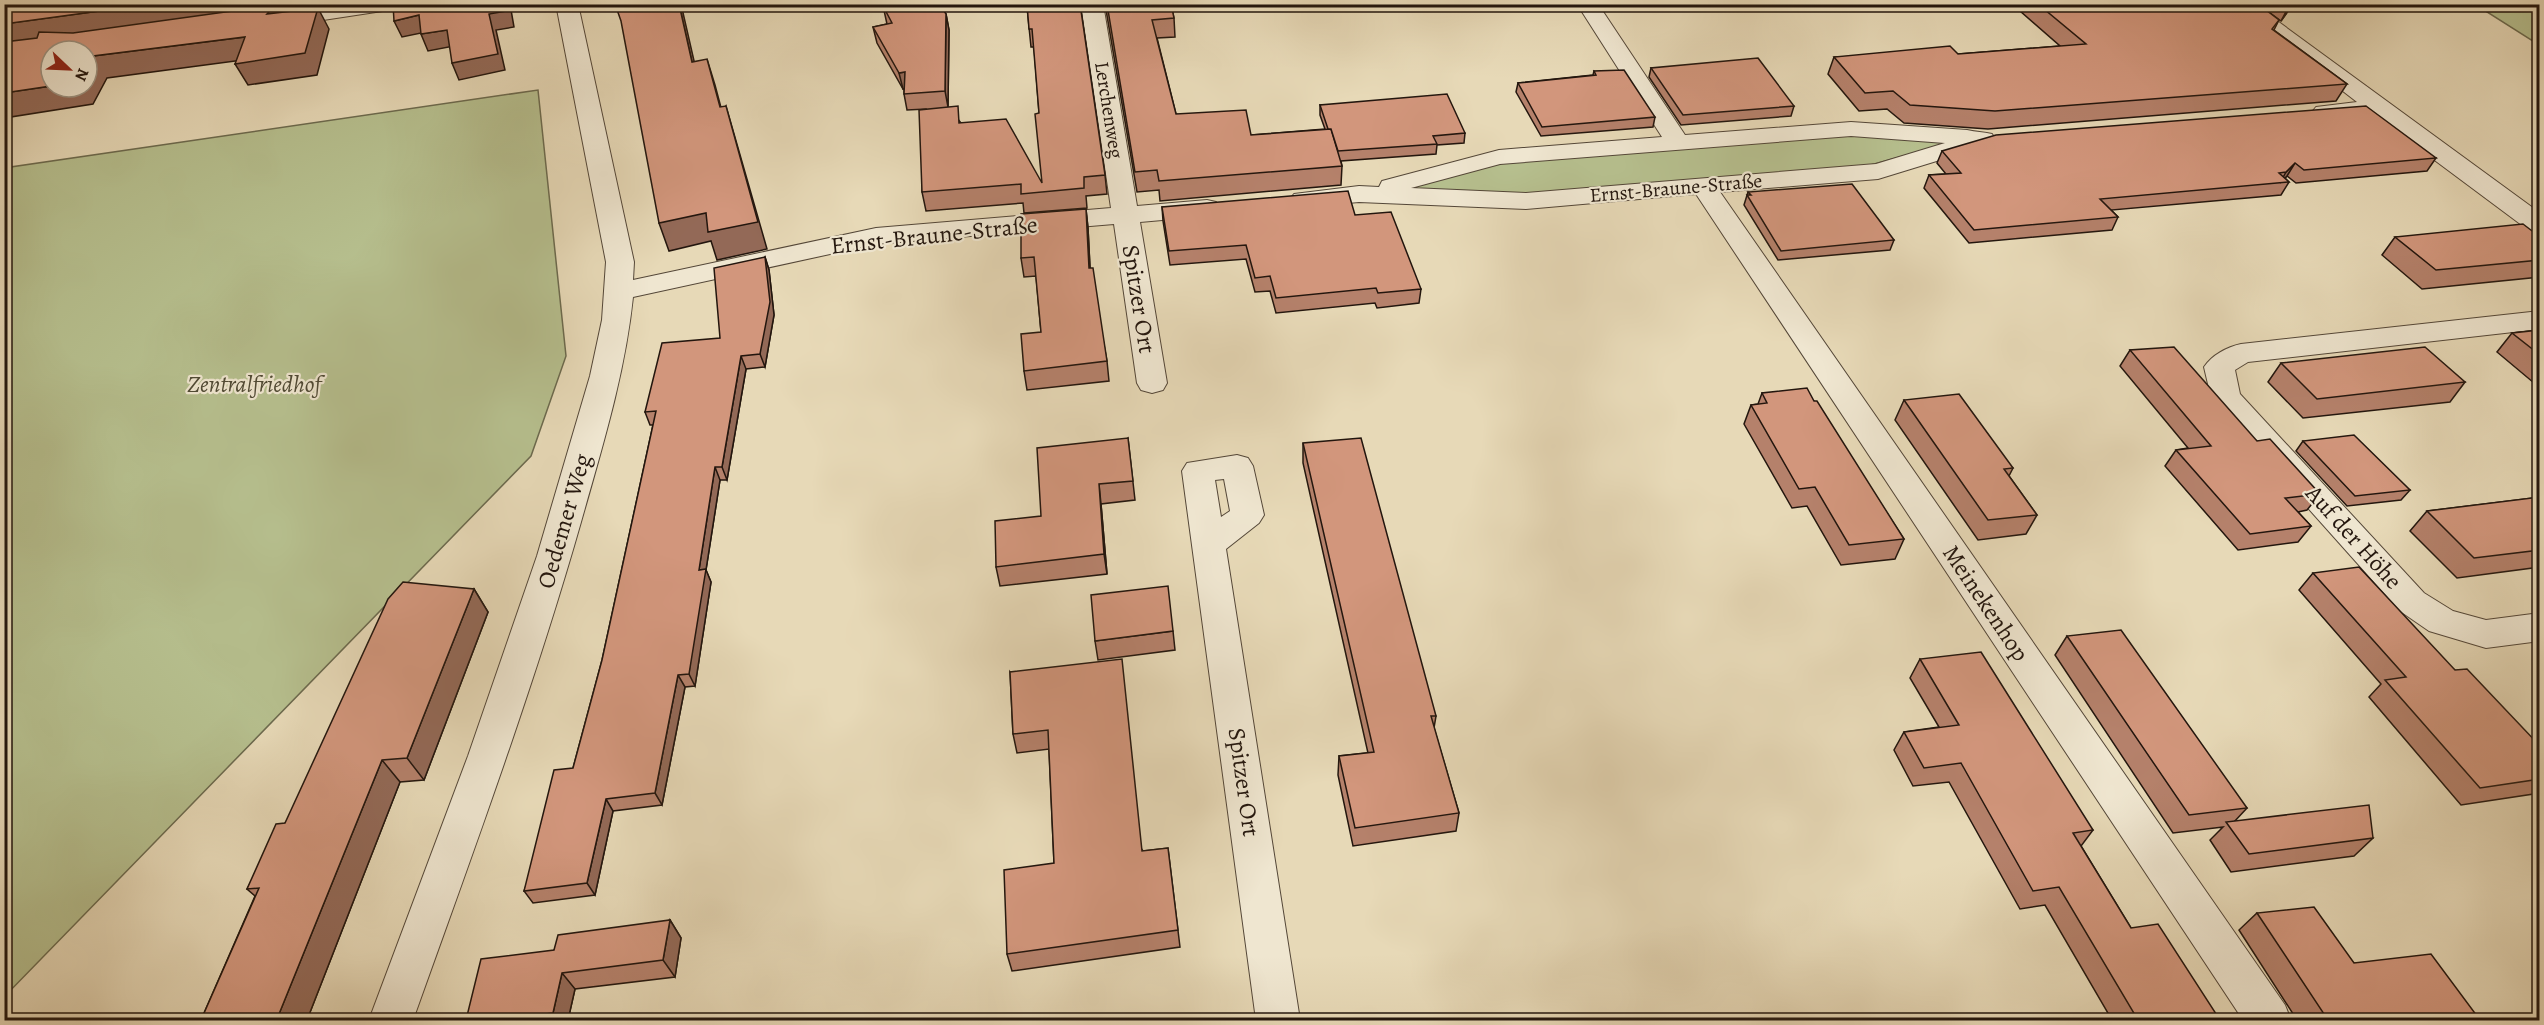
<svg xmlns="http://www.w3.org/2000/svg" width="2544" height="1025" viewBox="0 0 2544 1025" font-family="Alegreya,serif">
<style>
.green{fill:#b6bf8e;stroke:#6c6a4e;stroke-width:1.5}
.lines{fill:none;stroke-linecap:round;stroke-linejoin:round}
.minor-casing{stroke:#544738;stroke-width:2}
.minor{fill:#efe6d0;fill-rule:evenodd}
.wall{fill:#b5816b;stroke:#23160e;stroke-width:1.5}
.shaded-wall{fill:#936957;stroke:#23160e;stroke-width:1.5}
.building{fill:#d2967c;stroke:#23160e;stroke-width:1.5}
.labels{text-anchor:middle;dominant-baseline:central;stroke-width:4.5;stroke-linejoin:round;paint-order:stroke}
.far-street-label{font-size:20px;fill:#23160e;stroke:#efe6d0}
.street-label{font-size:24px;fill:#23160e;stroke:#efe6d0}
.park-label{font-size:24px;font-style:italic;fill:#4f4934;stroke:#efe6d0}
</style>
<rect width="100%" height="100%" fill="#e7d9b7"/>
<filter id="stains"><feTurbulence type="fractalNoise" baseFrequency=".00333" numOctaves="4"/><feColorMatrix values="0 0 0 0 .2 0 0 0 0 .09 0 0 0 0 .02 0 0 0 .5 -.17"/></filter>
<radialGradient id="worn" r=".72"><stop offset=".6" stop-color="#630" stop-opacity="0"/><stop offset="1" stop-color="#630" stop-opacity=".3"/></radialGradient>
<g class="green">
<polygon points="2476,5 2539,5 2539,45"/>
<polygon points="538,90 566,356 531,456 5,996 4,168"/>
<polygon points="1854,135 1958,141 1867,166 1526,195 1395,191 1502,163"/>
</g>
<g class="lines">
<defs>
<g id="minor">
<polygon points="340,4 399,4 397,9 389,10 277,27 269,25 266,20 269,15 277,13"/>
<path d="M556,4H578L634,262L633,280L876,228L1111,208L1081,4H1103L1137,206L1207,200L1216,202L1220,208L1216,214L1207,216L1140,222L1167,383L1163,390L1152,393L1141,390L1137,383L1114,224L876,244L633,297C625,374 602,448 581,522C533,690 472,855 413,1020H369L468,756L537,556L590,376L602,320L606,262Z"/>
<path d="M1577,4H1598L1685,135L1851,122L1967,130C1976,132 1983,132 1992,134L1995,139L1992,144L1878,179L1720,192L2285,1005L2291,1020H2243L1696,194L1526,209L1359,202L1303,207L1294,204L1290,199L1294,194L1359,186L1379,187L1382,181L1499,150L1662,137ZM1851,136L1945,143L1876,164L1526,193L1411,188L1500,164Z"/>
<polygon points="2230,4 2254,4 2540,213 2540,234 2531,232 2374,115 2324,119 2316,117 2312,112 2316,107 2357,102"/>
<path d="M2540,311V329L2248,362L2235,370L2240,394L2424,593L2453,611L2486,620L2540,613V641L2486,648L2429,631L2400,611L2215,404L2211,397L2204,367C2212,355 2227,347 2241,344Z"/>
<path d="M1237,455L1248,458L1253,466L1264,515L1259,523L1226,549L1300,1020H1256L1182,471L1187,463ZM1224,479L1230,511L1221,517L1215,480Z"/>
</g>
</defs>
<use href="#minor" class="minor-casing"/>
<use href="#minor" class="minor"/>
</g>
<g class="wall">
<polygon points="1022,4 1080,4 1105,175 1107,194 1086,196 1087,208 1024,213 1023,203 926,211 922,192 926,109 907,110 904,94 904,89 903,89 877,43 873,27 887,24 883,6 946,14 949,30 948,107 961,123 1042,183 1039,113 1034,47 1031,47 1027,7 1023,8"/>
<polygon points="1105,4 1171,4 1174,18 1175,37 1157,38 1176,114 1251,135 1325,129 1320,115 1320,105 1465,133 1464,143 1437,145 1436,154 1341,161 1342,166 1341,185 1160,201 1159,190 1137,192"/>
<polygon points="2012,4 2258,4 2279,20 2274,30 2347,84 2336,101 1988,129 1904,123 1887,109 1859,111 1828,74 1834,57 1958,54 2060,46"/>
<polygon points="2258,4 2293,4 2281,21"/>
<polygon points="1651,68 1794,106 1791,116 1681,125 1649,77"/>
<polygon points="1594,71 1655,117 1653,127 1541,136 1516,92 1518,83 1593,75"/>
<polygon points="1942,151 2436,158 2427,171 2296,183 2287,176 2285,178 2289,182 2281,195 2111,210 2118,217 2112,230 1969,243 1924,188 1929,175 1946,174 1937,163"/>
<polygon points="1748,192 1894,240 1890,250 1778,260 1744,205"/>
<polygon points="1162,207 1355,215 1421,289 1419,303 1377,308 1375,303 1276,313 1270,291 1255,292 1246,259 1170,265 1163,221"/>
<polygon points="1086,209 1088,228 1090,268 1107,361 1109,381 1027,390 1024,371 1041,332 1036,276 1024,277 1021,258"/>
<polygon points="2395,237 2540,237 2540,277 2422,289 2382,255"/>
<polygon points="765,257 769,270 774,315 765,367 746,369 727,480 720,480 706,570 711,582 695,686 685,687 662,805 613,811 595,895 533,903 524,891 573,768 602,660 653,425 650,425 645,412 720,338"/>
<polygon points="2540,330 2540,388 2497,352 2512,333"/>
<polygon points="2130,350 2257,441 2320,494 2307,510 2298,512 2311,526 2298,542 2238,550 2165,466 2176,450 2188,448 2120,366"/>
<polygon points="2281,363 2465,382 2450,402 2303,418 2268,382"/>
<polygon points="1762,393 1814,401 1904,539 1895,559 1841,565 1807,506 1792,508 1744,424 1751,405 1758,404"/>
<polygon points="1904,400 2013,468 2009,476 2037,515 2026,534 1978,540 1895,420"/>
<polygon points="1128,438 1135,500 1101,504 1107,574 1000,586 996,567 1041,516"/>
<polygon points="2303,441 2410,490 2401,500 2347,506 2296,451"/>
<polygon points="1303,443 1436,716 1434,728 1459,813 1456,831 1353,846 1338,775 1339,756 1368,753 1303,463"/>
<polygon points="2540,497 2540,567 2457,578 2410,531 2427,511"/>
<polygon points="2313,573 2455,670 2540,746 2540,793 2461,805 2369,697 2381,684 2299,590"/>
<polygon points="474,589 488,612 424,780 400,782 307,1020 201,1020 255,896 247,889 285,823"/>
<polygon points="1173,631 1175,650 1098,660 1095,641"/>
<polygon points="2067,636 2247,808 2234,822 2373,838 2354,856 2231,872 2210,840 2223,827 2173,833 2055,655"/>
<polygon points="1920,659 2093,830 2081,846 2131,928 2220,1020 2112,1020 2045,905 2020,909 1949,782 1913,786 1894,750 1904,732 1939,727 1910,678"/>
<polygon points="1010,672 1143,851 1168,848 1180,947 1012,971 1007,954 1054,863 1049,749 1017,753 1013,734"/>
<polygon points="2257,913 2354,963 2480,1020 2297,1020 2239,930"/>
<polygon points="670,920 681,938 675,977 575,989 568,1020 466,1020 554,950"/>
</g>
<g class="shaded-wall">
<polygon points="151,4 306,4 304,6 277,10 286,27 4,48 4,24"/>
<polygon points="506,4 510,4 514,27 496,30 505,70 459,80 452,63 489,14"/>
<polygon points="679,4 681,4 700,87 692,62"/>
<polygon points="2290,4 2293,4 2281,21"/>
<polygon points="318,8 329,29 317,75 248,85 235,64"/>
<polygon points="946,14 949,30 948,107 945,91"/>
<polygon points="419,15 426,32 402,37 394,21"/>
<polygon points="447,30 454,46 428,51 421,34"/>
<polygon points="245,37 257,58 107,78 93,104 4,118 4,93 51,86 87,87 87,67 93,56"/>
<polygon points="707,59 715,85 728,134 720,107"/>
<polygon points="905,72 908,88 903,89 899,73"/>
<polygon points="726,106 767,249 717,260 711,241 669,251 659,223"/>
<polygon points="2295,163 2287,176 2280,183 2286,172"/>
<polygon points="1086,209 1088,228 1091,287 1089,268"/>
<polygon points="765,257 769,270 774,315 765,367 760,354"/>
<polygon points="741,356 746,369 727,480 722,467"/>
<polygon points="715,467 720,480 706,570 711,582 695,686 689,674 699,570"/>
<polygon points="1099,484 1101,504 1107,574 1104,554"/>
<polygon points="474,589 488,612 424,780 407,758"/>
<polygon points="678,675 685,687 662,805 655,793"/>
<polygon points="382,760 400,782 307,1020 286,1020 279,1014"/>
<polygon points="606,799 613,811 595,895 587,883"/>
<polygon points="670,920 681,938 675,977 663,960"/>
<polygon points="562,973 575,989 568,1020 559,1020 553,1013"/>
</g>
<g class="building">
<polygon points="4,4 151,4 4,24"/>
<polygon points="393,4 506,4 507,11 489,14 498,54 452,63 447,30 421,34 419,15 394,21"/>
<polygon points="615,4 679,4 692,62 707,59 720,107 726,106 758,222 708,232 706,213 659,223 621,21"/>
<polygon points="888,4 940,4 946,14 945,91 904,94 905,72 899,73 873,27 892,23 883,6"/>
<polygon points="1027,4 1080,4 1105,175 1084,177 1084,188 1021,194 1021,184 922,192 919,110 958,106 959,123 1006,119 1042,183 1035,114 1039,113 1032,29 1029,29"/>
<polygon points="1107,4 1171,4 1174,18 1152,20 1176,114 1246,110 1251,135 1331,129 1342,166 1159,181 1157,170 1135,172"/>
<polygon points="2038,4 2258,4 2279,20 2272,29 2347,84 1995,111 1910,105 1893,91 1865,93 1834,57 1950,46 1958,54 2086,44"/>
<polygon points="275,5 267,14 318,8 305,53 235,64 245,37 93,56 87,67 87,51 51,51 51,86 4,93 4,42 37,38 39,32 73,33"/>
<polygon points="1758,58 1794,106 1683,115 1651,68"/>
<polygon points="1624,70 1655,117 1542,127 1518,83 1596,75 1594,71"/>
<polygon points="1447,94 1465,133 1433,136 1437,144 1338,151 1331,129 1328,129 1320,105"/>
<polygon points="2366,106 2436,158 2304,170 2295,163 2286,172 2279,173 2289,182 2100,199 2118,217 1974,230 1929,175 1961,173 1942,151 1996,135"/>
<polygon points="1852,184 1894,240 1781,251 1747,195 1751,195 1748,192"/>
<polygon points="1348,191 1355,215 1391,212 1421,289 1378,293 1376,288 1276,298 1270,276 1255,278 1246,245 1169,251 1162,207"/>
<polygon points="1086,209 1089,268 1093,268 1107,361 1024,371 1021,334 1041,332 1034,257 1021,258 1021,214"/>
<polygon points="2523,224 2540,237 2540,260 2436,270 2395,237"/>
<polygon points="765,257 770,302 760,354 741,356 722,467 715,467 699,570 706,569 689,674 678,675 655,793 606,799 587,883 524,891 554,770 573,768 602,660 656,411 645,412 662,343 720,338 714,268"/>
<polygon points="2540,330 2540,355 2512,333"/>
<polygon points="2174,347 2257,441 2270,439 2320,494 2285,498 2311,526 2250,534 2176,450 2211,446 2130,350"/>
<polygon points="2425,347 2465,382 2317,399 2281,363"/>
<polygon points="1807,388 1814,401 1817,401 1904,539 1849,545 1815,487 1799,489 1751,405 1767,403 1762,393"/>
<polygon points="1959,394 2013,468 2004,469 2037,515 1988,520 1904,400"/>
<polygon points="2354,435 2410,490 2355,496 2303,441"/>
<polygon points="1128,438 1133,481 1099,484 1104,554 996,567 995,521 1041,516 1037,448"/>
<polygon points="1361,438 1436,716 1431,716 1459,813 1355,828 1339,756 1374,752 1303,443"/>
<polygon points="2540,497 2540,550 2474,558 2427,511"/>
<polygon points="2359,567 2455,670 2467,669 2540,746 2540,779 2480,788 2385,680 2406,677 2313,573"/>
<polygon points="403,582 474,589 407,758 382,760 279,1014 218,1020 201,1020 259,888 247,889 276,824 285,823 388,599"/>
<polygon points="1168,586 1173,631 1095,641 1091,595"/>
<polygon points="2121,630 2247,808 2189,815 2067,636"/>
<polygon points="1981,652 2093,830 2073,833 2131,928 2158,924 2220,1020 2138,1020 2059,887 2033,891 1961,763 1924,768 1904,732 1959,725 1920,659"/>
<polygon points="1122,659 1142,851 1168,848 1178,930 1007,954 1004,870 1054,863 1048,730 1013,734 1010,672"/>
<polygon points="2369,805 2373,838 2249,854 2226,822"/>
<polygon points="2314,907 2354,963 2431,954 2480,1020 2328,1020 2257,913"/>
<polygon points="670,920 663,960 562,973 553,1013 498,1020 466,1020 481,959 554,950 558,935"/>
</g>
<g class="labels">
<g class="far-street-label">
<text transform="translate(1109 110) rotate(81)">Lerchenweg</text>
<text transform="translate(1676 188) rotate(-5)">Ernst-Braune-Straße</text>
</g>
<g class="street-label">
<text transform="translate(934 235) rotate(-6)">Ernst-Braune-Straße</text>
<text transform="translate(1139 299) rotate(81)">Spitzer Ort</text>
<text transform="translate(564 521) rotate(-74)">Oedemer Weg</text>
<text transform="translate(2354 537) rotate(48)">Auf der Höhe</text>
<text transform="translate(1986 603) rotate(56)">Meinekenhop</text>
<text transform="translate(1244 782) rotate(82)">Spitzer Ort</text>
</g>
<g class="park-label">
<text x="254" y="384">Zentralfriedhof</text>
</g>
</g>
<rect width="2544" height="1025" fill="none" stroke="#e7d9b7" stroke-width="24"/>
<rect x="6" y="6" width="2532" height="1013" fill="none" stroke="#23160e" stroke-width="3"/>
<rect x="12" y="12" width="2520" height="1001" fill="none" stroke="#23160e" stroke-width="1.5"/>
<g transform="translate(69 69) rotate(113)"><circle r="28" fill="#efe6d0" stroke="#9d9382" stroke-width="1.5"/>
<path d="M0-4.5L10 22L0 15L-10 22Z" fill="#8f2418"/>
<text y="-9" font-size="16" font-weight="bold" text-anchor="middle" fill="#23160e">N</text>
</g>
<rect width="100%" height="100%" filter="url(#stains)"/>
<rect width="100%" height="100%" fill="url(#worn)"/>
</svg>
